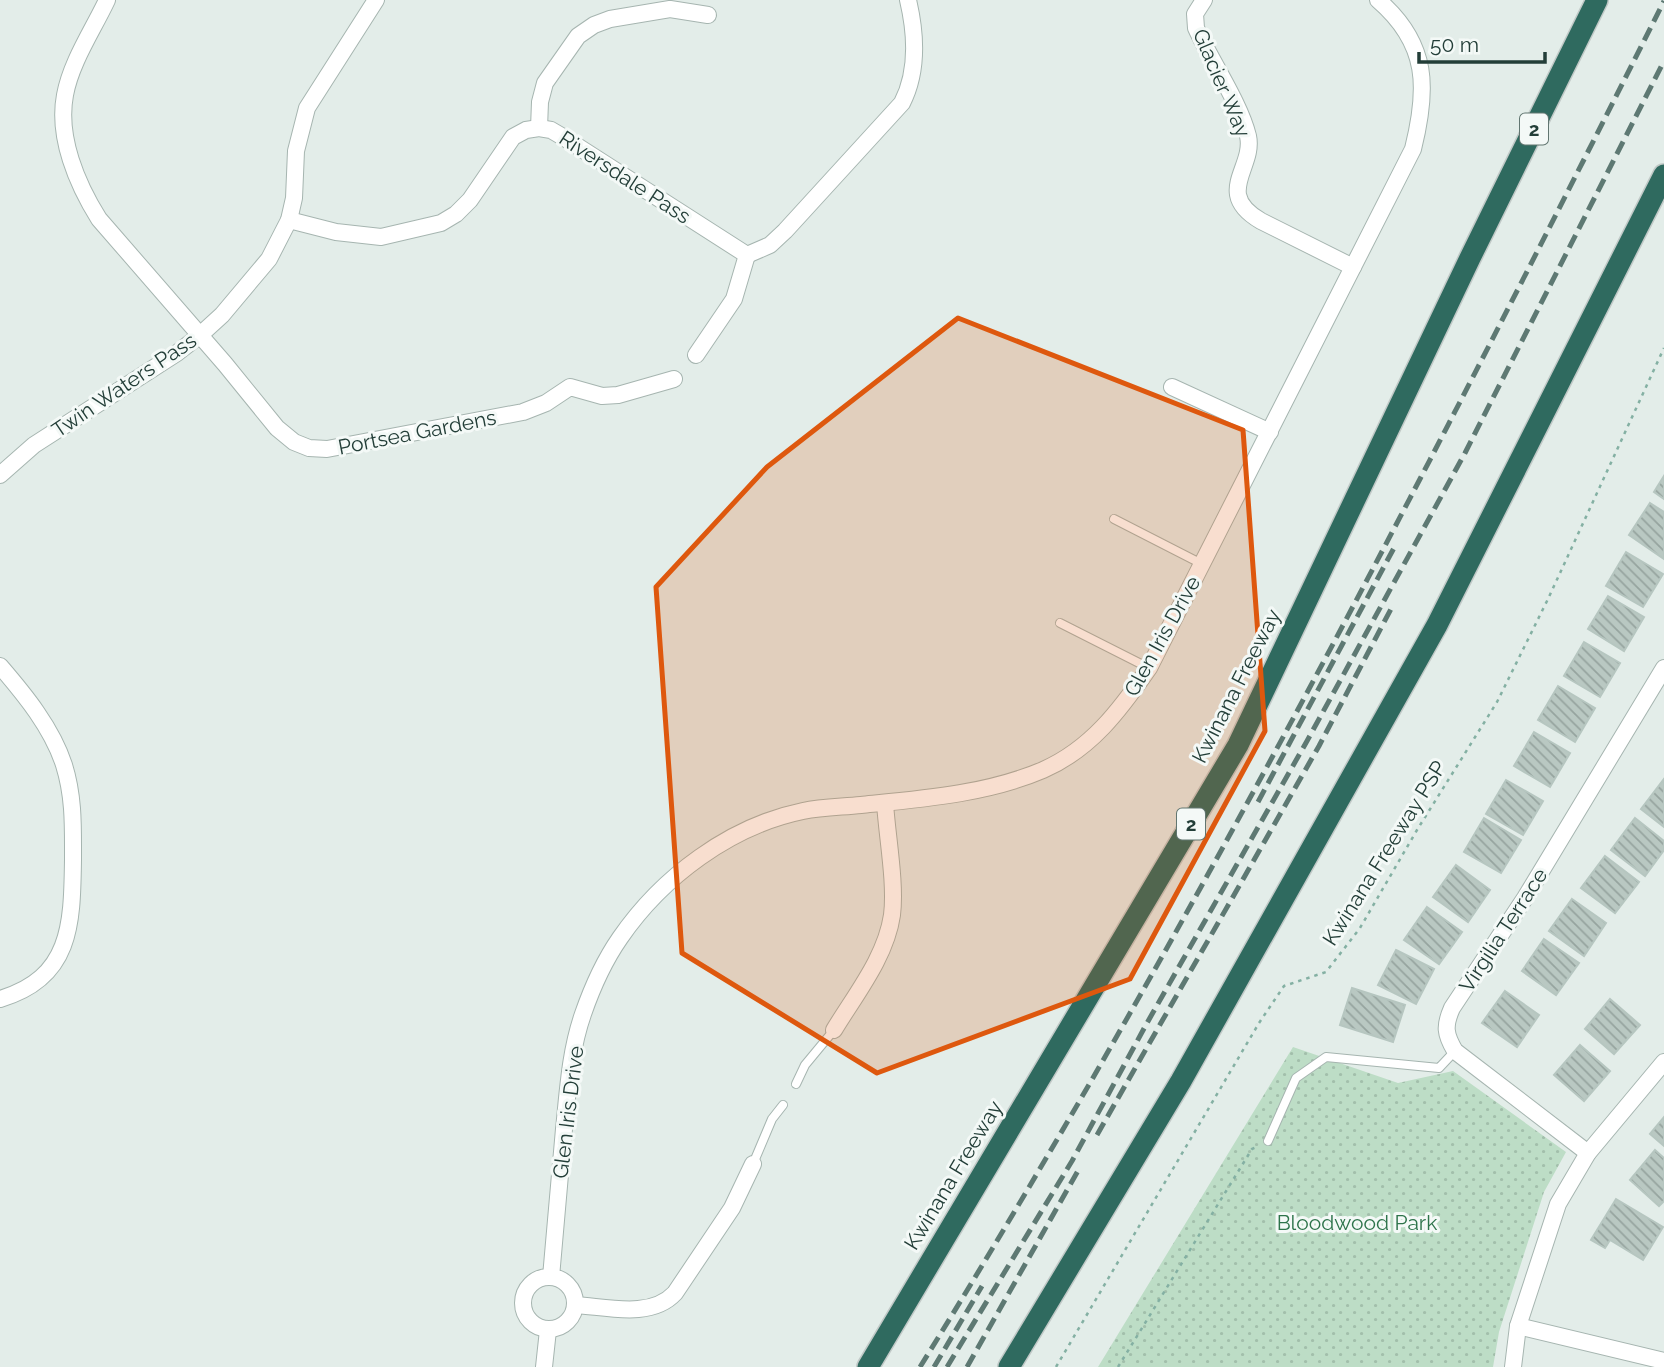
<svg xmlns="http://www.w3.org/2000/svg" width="1664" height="1367" viewBox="0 0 1664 1367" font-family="Raleway,sans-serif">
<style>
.park{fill:url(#park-dots)}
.building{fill:url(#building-back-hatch);stroke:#b6c6c0;stroke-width:2}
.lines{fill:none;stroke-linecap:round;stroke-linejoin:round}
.lane-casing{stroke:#a6b5b0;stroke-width:10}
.street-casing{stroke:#a6b5b0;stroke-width:18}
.highway-casing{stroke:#c1c9c7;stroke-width:24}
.path{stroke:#84b0a3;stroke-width:2.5;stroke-dasharray:3.5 5;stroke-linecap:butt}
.lane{stroke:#fff;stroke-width:8}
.street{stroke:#fff;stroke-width:16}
.highway{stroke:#2f6a5f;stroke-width:21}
.rail{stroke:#5e7973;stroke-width:5;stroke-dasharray:14 7;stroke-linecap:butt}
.marked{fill:#de580e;fill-opacity:0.2;stroke:#de580e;stroke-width:5;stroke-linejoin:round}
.labels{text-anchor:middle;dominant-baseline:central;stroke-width:6;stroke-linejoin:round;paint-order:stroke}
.shield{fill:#f4f9f7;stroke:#627671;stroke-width:2}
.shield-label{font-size:19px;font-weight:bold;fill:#233e38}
.street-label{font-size:21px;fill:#233e38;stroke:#f4f9f7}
.park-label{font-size:21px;fill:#2e744b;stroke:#f4f9f7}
</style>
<defs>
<pattern id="park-dots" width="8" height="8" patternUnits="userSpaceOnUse" patternTransform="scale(1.75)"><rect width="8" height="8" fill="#bdddc6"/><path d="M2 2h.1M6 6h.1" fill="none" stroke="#a2bfab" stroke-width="1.8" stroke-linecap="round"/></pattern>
<pattern id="building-back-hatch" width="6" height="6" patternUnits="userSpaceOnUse" patternTransform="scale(1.75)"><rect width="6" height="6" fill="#b9c8c2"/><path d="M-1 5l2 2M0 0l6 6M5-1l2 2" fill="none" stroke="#96a49f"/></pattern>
</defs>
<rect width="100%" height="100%" fill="#e3ede9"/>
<polygon class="park" points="1293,1047 1398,1083 1453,1071 1566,1152 1544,1192 1499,1332 1493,1367 1098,1367"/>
<g class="building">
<polygon points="1664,476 1664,499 1654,492"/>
<polygon points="1650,503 1664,512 1664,559 1629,535"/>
<polygon points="1626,552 1663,574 1643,607 1606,586"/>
<polygon points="1608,596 1644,617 1624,651 1588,629"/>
<polygon points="1584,642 1620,663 1600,697 1564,676"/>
<polygon points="1558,686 1595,708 1575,742 1538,720"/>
<polygon points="1534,732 1570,753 1550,787 1514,766"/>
<polygon points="1664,779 1664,827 1641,809"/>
<polygon points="1506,780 1543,801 1523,835 1486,814"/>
<polygon points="1484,818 1521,840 1501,873 1464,852"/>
<polygon points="1635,818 1664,841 1664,850 1645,876 1611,850"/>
<polygon points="1605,856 1639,882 1615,913 1581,888"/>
<polygon points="1456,865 1490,890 1468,922 1433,897"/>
<polygon points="1572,899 1606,923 1584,956 1549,931"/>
<polygon points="1427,907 1462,932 1439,964 1404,940"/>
<polygon points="1544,939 1579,963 1556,995 1522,971"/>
<polygon points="1396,950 1434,969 1416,1004 1378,985"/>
<polygon points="1352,988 1405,1005 1393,1042 1340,1025"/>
<polygon points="1505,991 1539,1015 1517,1047 1482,1023"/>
<polygon points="1610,999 1640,1025 1614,1054 1585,1029"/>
<polygon points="1580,1045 1610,1071 1584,1101 1554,1075"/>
<polygon points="1664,1117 1664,1146 1650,1134"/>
<polygon points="1655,1150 1664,1158 1664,1201 1659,1206 1630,1180"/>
<polygon points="1616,1199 1663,1227 1643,1260 1610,1240 1605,1248 1591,1240"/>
</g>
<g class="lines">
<defs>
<g id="lane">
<polyline points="1114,519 1202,564"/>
<polyline points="1060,623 1149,668"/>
<polyline points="796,1084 805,1065 834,1030"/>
<polyline points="1268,1141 1296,1078 1326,1057 1439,1068 1455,1051"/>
<polyline points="753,1164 772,1119 783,1105"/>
</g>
<g id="street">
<path d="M107,0C93,30 71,62 65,95C57,137 77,184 99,219L225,364L277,428L294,442L309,448L327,449L523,412L546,403L570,387L602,396L618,395L674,379"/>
<path d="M1204,0L1195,14L1196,28C1211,61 1240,103 1248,136C1255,168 1213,193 1261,221L1353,267"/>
<polyline points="539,128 540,102 545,83 578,36 594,25 610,19 670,9 708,15"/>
<polyline points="289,220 336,232 381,237 441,223 456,214 470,200 513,137 526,130 539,128 551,130 563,137 747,255"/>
<path d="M747,255L770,245L785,231L902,103C918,72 916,34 908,0"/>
<polyline points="696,355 734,299 747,255"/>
<polyline points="1172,387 1270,432"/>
<polyline points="0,475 34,445 177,353 199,336 222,315 269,259 289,220 294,198 296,151 307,108 376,0"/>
<path d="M0,666C25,695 52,728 64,765C74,797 73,827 73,860C72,923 72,978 0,999"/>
<path d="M834,1030C855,995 886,957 892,915C896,883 887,836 885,803"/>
<path d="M1588,1153L1455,1051C1445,1034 1444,1026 1452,1008L1525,898L1664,668"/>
<circle cx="549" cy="1303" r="26"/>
<path d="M551,1277C555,1228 560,1178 564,1129C568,1090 570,1051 583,1014C592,988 604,961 620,938C662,877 730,826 803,811C822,807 842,807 861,805C922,799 987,794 1043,770C1091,749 1120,710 1149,668L1413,149C1428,89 1429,44 1378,0"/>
<path d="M576,1305C607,1307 651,1319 675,1293L732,1208L753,1164"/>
<polyline points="1518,1326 1664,1361"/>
<polyline points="544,1367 548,1330"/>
<polyline points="1513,1367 1518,1326 1558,1204 1588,1153 1664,1062"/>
</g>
<g id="highway">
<polyline points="868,1367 1238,745 1470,258 1597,0"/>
<polyline points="1009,1367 1181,1081 1437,625 1664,175"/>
</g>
</defs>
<use href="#lane" class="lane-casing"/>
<use href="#street" class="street-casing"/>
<use href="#highway" class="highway-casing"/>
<g class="path">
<polyline points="1056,1367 1259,1023 1284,986 1326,972 1360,928 1417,830 1497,702 1548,599 1664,348"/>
<polyline points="1118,1367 1252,1149 1259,1146"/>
</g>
<use href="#lane" class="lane"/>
<use href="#street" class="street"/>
<use href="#highway" class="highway"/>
<g class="rail">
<polyline points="1258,802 1395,546"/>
<polyline points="1097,1135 1319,746 1392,607"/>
<path d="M920,1367C1193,927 1431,464 1664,1"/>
<polyline points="934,1367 982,1286"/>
<polyline points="947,1367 1072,1161 1147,1023 1307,741 1465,453 1664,61"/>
<polyline points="967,1367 1079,1169"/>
</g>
</g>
<path class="marked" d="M958,318L1243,430L1265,731L1130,979L877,1073L682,953L656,587L767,467Z"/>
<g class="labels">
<g class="shield">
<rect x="1520" y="113.5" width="28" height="31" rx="5"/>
<rect x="1177" y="808.5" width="28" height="31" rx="5"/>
</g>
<g class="shield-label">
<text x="1534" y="129">2</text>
<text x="1191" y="824">2</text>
</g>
<g class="street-label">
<text transform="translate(1222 83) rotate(67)">Glacier Way</text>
<text transform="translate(625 177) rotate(33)">Riversdale Pass</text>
<text transform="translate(124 385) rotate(-34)">Twin Waters Pass</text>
<text transform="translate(417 432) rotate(-11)">Portsea Gardens</text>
<text transform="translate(1162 636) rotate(-61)">Glen Iris Drive</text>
<text transform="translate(1236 686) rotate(-63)">Kwinana Freeway</text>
<text transform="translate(1384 853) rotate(-58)">Kwinana Freeway PSP</text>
<text transform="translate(1503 930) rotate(-57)">Virgilia Terrace</text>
<text transform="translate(568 1112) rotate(-83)">Glen Iris Drive</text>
<text transform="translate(953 1175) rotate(-59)">Kwinana Freeway</text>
</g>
<g class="park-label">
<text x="1357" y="1222">Bloodwood Park</text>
</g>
</g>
<path d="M1419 52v10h126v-10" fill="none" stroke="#233e38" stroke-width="3.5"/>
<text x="1430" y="52" font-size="21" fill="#233e38" stroke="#f4f9f7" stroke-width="5" paint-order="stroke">50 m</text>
</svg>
